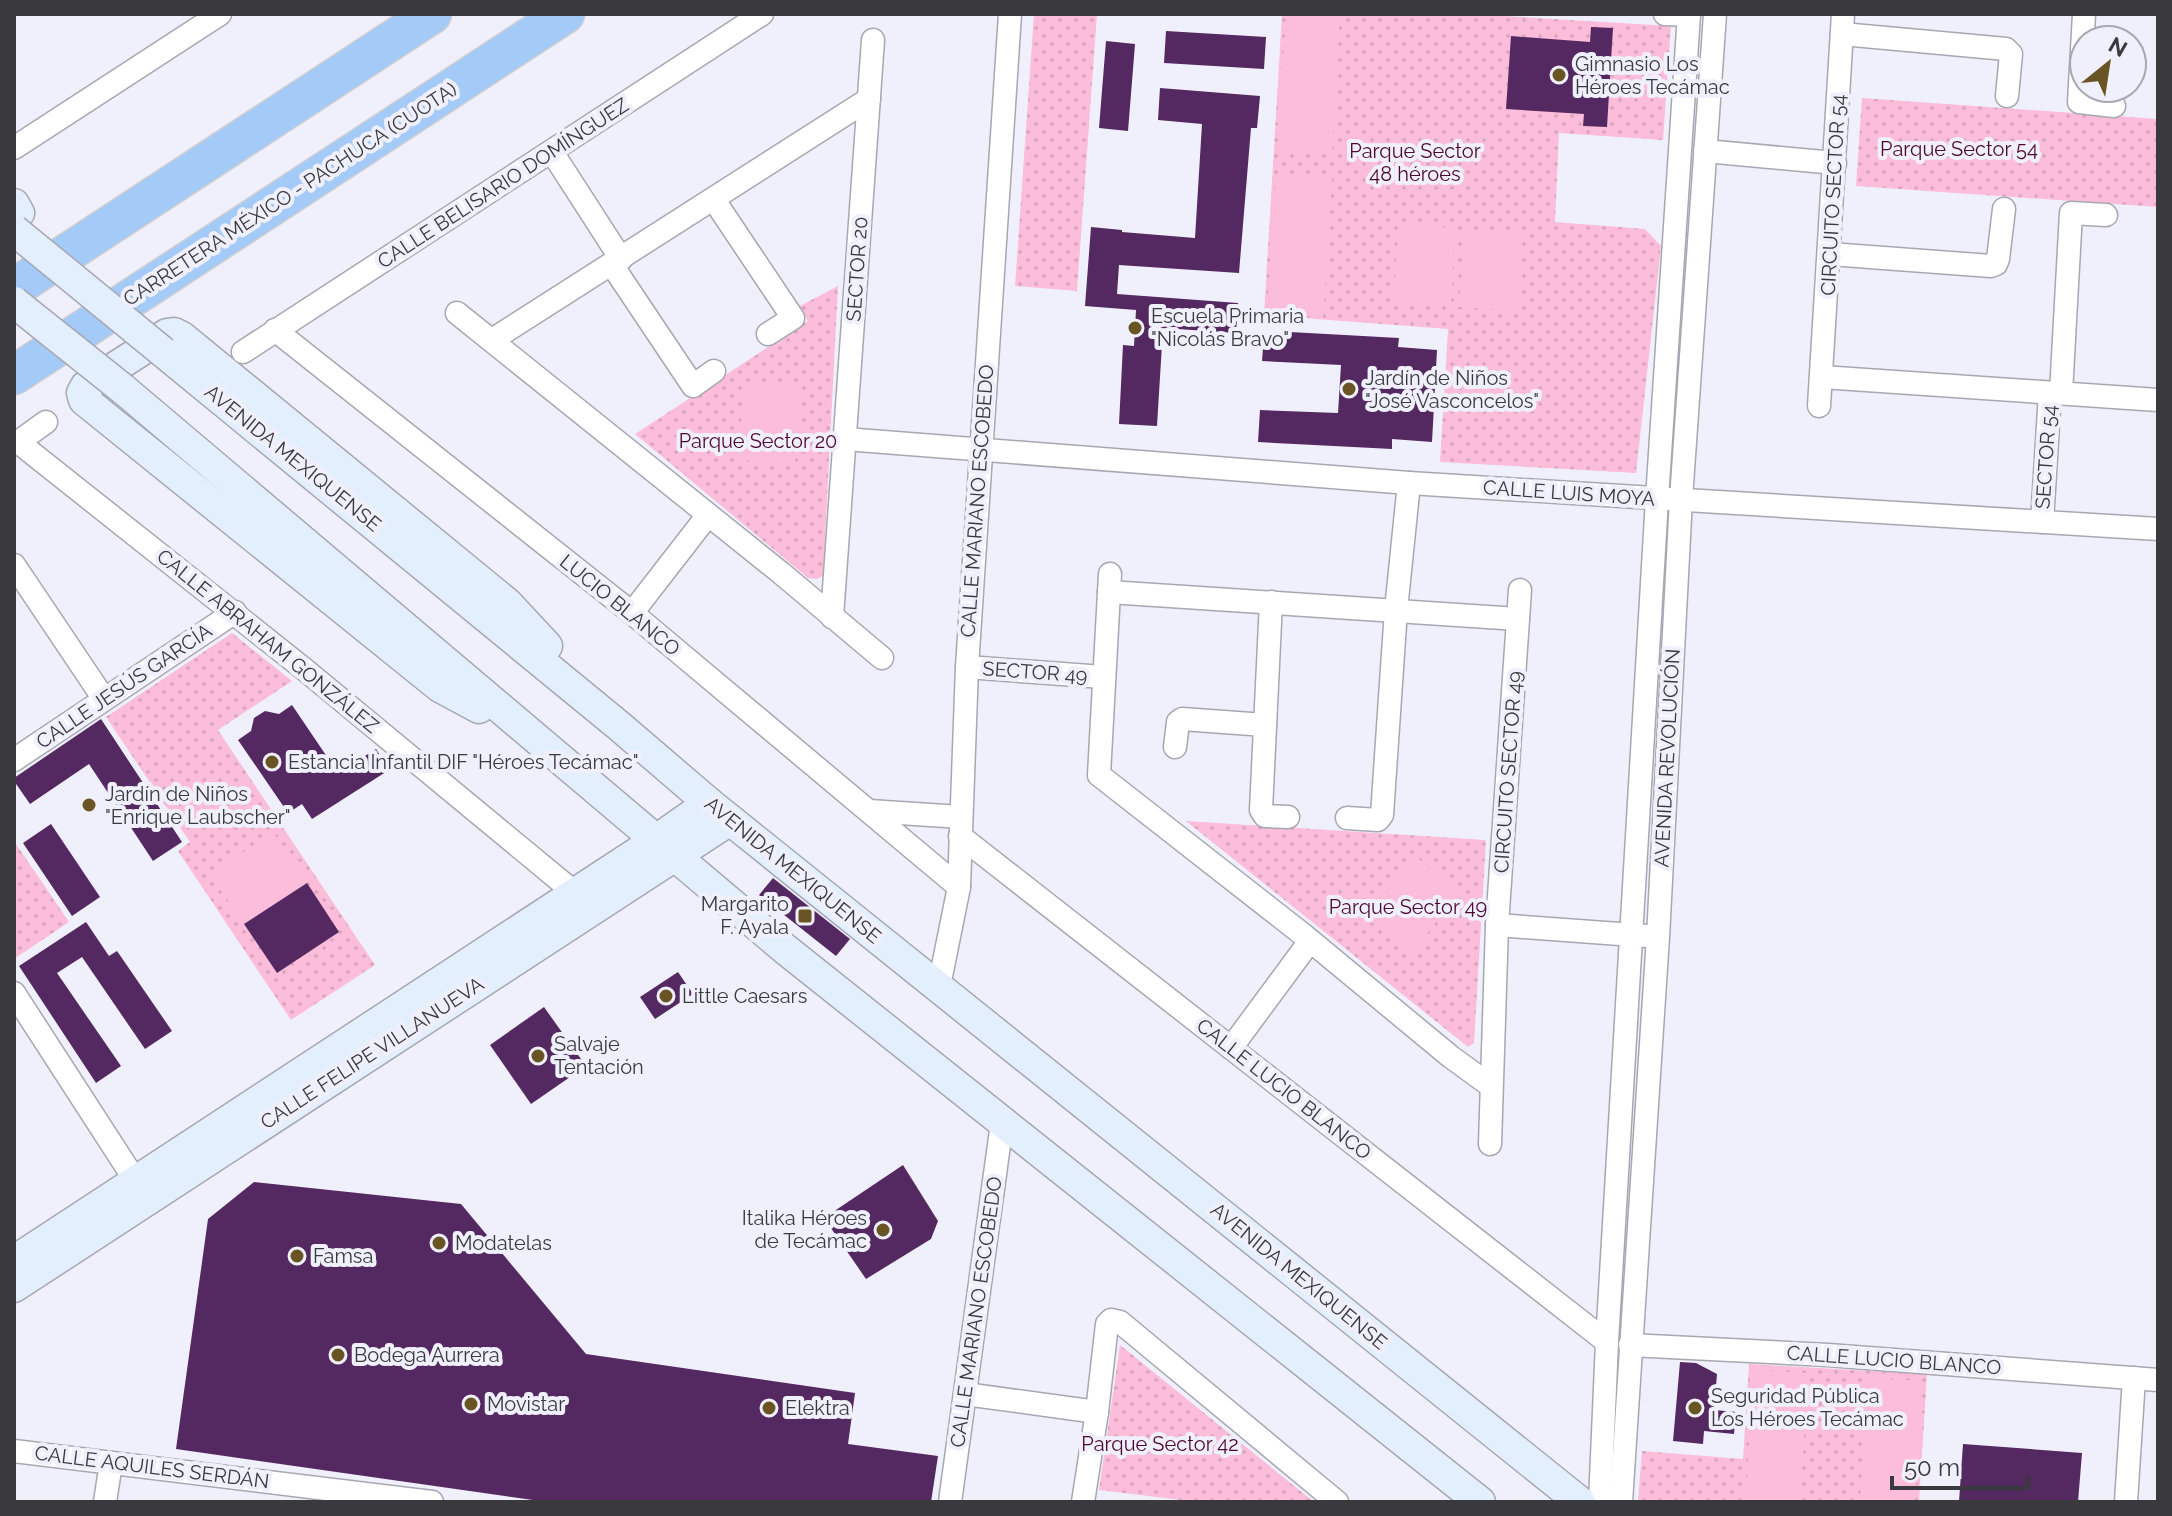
<svg xmlns="http://www.w3.org/2000/svg" width="2172" height="1516" viewBox="0 0 2172 1516" font-family="Raleway,sans-serif">
<style>
.grass{fill:url(#grass-dots)}
.pitch{fill:#fbbdd9}
.building{fill:#542861}
.lines{fill:none;stroke-linecap:round;stroke-linejoin:round}
.street-casing{stroke:#a7a7b2;stroke-width:25}
.secondary-casing{stroke:#a7a7b2;stroke-width:33}
.highway-casing{stroke:#cfcfd1;stroke-width:41}
.street{stroke:#fff;stroke-width:22}
.secondary{stroke:#e4effd;stroke-width:30}
.highway{stroke:#a4caf8;stroke-width:38}
.secondary-bridge-casing{stroke:#a7a7b2;stroke-width:33;stroke-linecap:butt}
.secondary-bridge{stroke:#e4effd;stroke-width:30}
.poi-dot{fill:#695423;stroke:#f0f0fc;stroke-width:3}
.labels{text-anchor:middle;dominant-baseline:central;stroke-width:8;stroke-linejoin:round;paint-order:stroke}
.poi-label{font-size:20px;fill:#39393e;stroke:#f0f0fc;text-anchor:start}
.park-label{font-size:20px;fill:#4e0732;stroke:#f0f0fc}
.street-label{font-size:20px;fill:#39393e;stroke:#f0f0fc}
</style>
<defs>
<pattern id="grass-dots" width="8" height="8" patternUnits="userSpaceOnUse" patternTransform="scale(2)"><rect width="8" height="8" fill="#fbbdd9"/><path d="M2 2h.1M6 6h.1" fill="none" stroke="#d8a3bb" stroke-width="1.8" stroke-linecap="round"/></pattern>
</defs>
<rect width="100%" height="100%" fill="#f0f0fc"/>
<g class="grass">
<polygon points="1034,14 1097,14 1077,291 1015,286"/>
<polygon points="1282,14 1470,14 1671,26 1663,140 1559,133 1555,222 1645,229 1661,246 1636,473 1440,462 1448,329 1264,315"/>
<polygon points="1862,98 2158,119 2158,207 1856,186"/>
<polygon points="838,286 823,576 817,579 808,578 635,434 808,321 800,306"/>
<polygon points="232,633 292,681 218,730 375,965 291,1020 178,851 190,842 106,717"/>
<polygon points="1186,821 1486,840 1474,1043 1468,1047"/>
<polygon points="14,841 69,922 14,959"/>
<polygon points="1120,1345 1314,1502 1198,1502 1099,1490"/>
<polygon points="1749,1364 1927,1374 1919,1502 1638,1502 1642,1451 1743,1459"/>
</g>
<g class="pitch">
<polygon points="1286,14 1340,14 1332,155 1278,152"/>
<polygon points="1276,175 1332,179 1323,317 1267,313"/>
<polygon points="1398,225 1455,228 1451,306 1394,303"/>
<polygon points="1465,230 1523,235 1518,311 1459,307"/>
<polygon points="744,381 801,386 795,464 738,460"/>
<polygon points="273,832 307,883 244,924 210,874"/>
<polygon points="1415,856 1460,892 1411,954 1366,918"/>
<polygon points="1753,1370 1807,1373 1801,1502 1746,1502"/>
<polygon points="1867,1378 1922,1381 1915,1502 1860,1502"/>
</g>
<g class="building">
<polygon points="1591,27 1613,28 1607,127 1583,126 1584,114 1506,109 1511,36 1590,42"/>
<polygon points="1166,31 1266,37 1264,69 1164,63"/>
<polygon points="1106,41 1135,44 1128,131 1099,128"/>
<polygon points="1160,88 1260,96 1257,128 1251,128 1239,273 1119,265 1117,294 1238,303 1236,333 1163,328 1157,426 1119,424 1123,345 1134,346 1136,310 1085,306 1091,227 1122,230 1122,232 1195,238 1202,124 1158,120"/>
<polygon points="1290,332 1399,338 1398,347 1437,350 1432,442 1392,439 1392,449 1258,442 1260,410 1338,413 1341,365 1262,361 1264,334 1290,336"/>
<polygon points="292,705 338,773 376,749 389,770 312,819 302,804 288,813 238,740 251,731 254,718 265,711 279,714"/>
<polygon points="101,719 182,842 153,861 89,764 30,804 14,781 14,778"/>
<polygon points="51,824 100,897 72,916 23,843"/>
<polygon points="773,878 850,939 836,956 759,895"/>
<polygon points="307,883 339,932 277,973 244,924"/>
<polygon points="86,922 109,956 117,951 172,1031 145,1049 82,957 57,973 121,1066 96,1083 19,966"/>
<polygon points="678,972 693,994 655,1019 640,997"/>
<polygon points="544,1007 586,1066 531,1104 490,1045"/>
<polygon points="903,1165 938,1221 931,1239 866,1279 824,1218"/>
<polygon points="254,1182 461,1204 586,1354 855,1393 848,1444 938,1456 931,1502 547,1502 176,1449 208,1219"/>
<polygon points="1680,1362 1696,1363 1717,1374 1714,1410 1736,1412 1734,1434 1704,1431 1703,1444 1673,1441"/>
<polygon points="1963,1444 2082,1453 2078,1502 1959,1502"/>
</g>
<g class="lines">
<defs>
<g id="street">
<polyline points="1665,14 1689,15"/>
<polyline points="2084,14 2079,102 2114,106"/>
<polyline points="1842,34 2006,49 2011,54 2007,96"/>
<polyline points="14,148 220,14"/>
<polyline points="1705,151 1835,163"/>
<polyline points="552,152 621,259"/>
<polyline points="714,200 793,318 768,334"/>
<polyline points="1830,254 1991,266 1996,264 1998,259 2004,209"/>
<polyline points="612,265 693,386 714,371"/>
<polyline points="457,313 781,573 882,658"/>
<polyline points="275,330 632,613 959,887"/>
<polyline points="492,340 869,99"/>
<polyline points="243,352 762,14"/>
<polyline points="1822,377 2158,400"/>
<polyline points="2061,393 2071,213 2106,215"/>
<polyline points="1819,406 1843,14"/>
<polyline points="46,422 21,440 23,446 304,669 575,893"/>
<polyline points="845,439 1409,483 2158,529"/>
<polyline points="2042,522 2050,393"/>
<polyline points="14,565 104,699"/>
<polyline points="1110,574 1099,775 1301,933 1451,1057 1491,1086"/>
<polyline points="1109,592 1518,619"/>
<polyline points="1271,602 1261,810 1265,816 1288,817"/>
<polyline points="632,613 708,515"/>
<polyline points="832,617 873,40"/>
<polyline points="967,667 1103,677"/>
<polyline points="1175,747 1178,722 1182,719 1265,725"/>
<polyline points="14,760 235,612"/>
<polyline points="869,811 961,817"/>
<polyline points="1347,818 1378,820 1382,815 1396,610 1409,483"/>
<polyline points="960,836 1607,1342"/>
<polyline points="1497,925 1647,936"/>
<polyline points="939,986 959,887 967,667 1010,14"/>
<polyline points="14,993 135,1180"/>
<polyline points="1231,1048 1310,941"/>
<polyline points="1490,1144 1497,925 1520,590"/>
<polyline points="1630,1345 1828,1355 2158,1380"/>
<polyline points="965,1394 1097,1412"/>
<polyline points="14,1451 432,1502"/>
<polyline points="105,1502 111,1463"/>
<polyline points="950,1502 1002,1123"/>
<polyline points="1083,1502 1097,1412 1107,1324 1111,1320 1120,1322 1337,1502"/>
<polyline points="1600,1502 1607,1342 1657,499 1689,14"/>
<polyline points="1621,1502 1658,937 1681,499 1715,14"/>
<polyline points="2126,1502 2134,1378"/>
</g>
<g id="secondary">
<polyline points="14,204 19,213 14,220"/>
<polyline points="163,352 618,725 709,803 1580,1502"/>
<polyline points="123,389 785,949 1480,1502"/>
<polyline points="479,708 440,687 84,400 82,393 86,386 167,334 174,333 182,337 507,603 547,646"/>
<polyline points="14,1261 655,841 709,803"/>
<polyline points="14,1287 730,820"/>
</g>
<g id="highway">
<polyline points="14,288 432,14"/>
<polyline points="14,375 565,14"/>
</g>
</defs>
<use href="#street" class="street-casing"/>
<use href="#secondary" class="secondary-casing"/>
<use href="#highway" class="highway-casing"/>
<use href="#street" class="street"/>
<use href="#secondary" class="secondary"/>
<use href="#highway" class="highway"/>
<defs>
<g id="secondary-bridge">
<polyline points="14,230 163,352"/>
<polyline points="14,302 123,389"/>
</g>
</defs>
<use href="#secondary-bridge" class="secondary-bridge-casing"/>
<use href="#secondary-bridge" class="secondary-bridge"/>
</g>
<g class="poi-dot">
<circle cx="1559" cy="75" r="8"/>
<circle cx="1135" cy="328" r="8"/>
<circle cx="1349" cy="389" r="8"/>
<circle cx="272" cy="762" r="8"/>
<circle cx="89" cy="805" r="8"/>
<rect x="797" y="908" width="16" height="16" rx="4"/>
<circle cx="666" cy="996" r="8"/>
<circle cx="538" cy="1056" r="8"/>
<circle cx="883" cy="1230" r="8"/>
<circle cx="439" cy="1243" r="8"/>
<circle cx="297" cy="1256" r="8"/>
<circle cx="338" cy="1355" r="8"/>
<circle cx="471" cy="1404" r="8"/>
<circle cx="769" cy="1408" r="8"/>
<circle cx="1695" cy="1408" r="8"/>
</g>
<g class="labels">
<g class="poi-label">
<text x="1575" y="64">Gimnasio Los<tspan x="1575" dy="23">Héroes Tecámac</tspan></text>
<text x="1151" y="316">Escuela Primaria<tspan x="1151" dy="23">"Nicolás Bravo"</tspan></text>
<text x="1365" y="378">Jardín de Niños<tspan x="1365" dy="23">"José Vasconcelos"</tspan></text>
<text x="288" y="762">Estancia Infantil DIF "Héroes Tecámac"</text>
<text x="105" y="794">Jardín de Niños<tspan x="105" dy="23">"Enrique Laubscher"</tspan></text>
<text x="789" y="904" text-anchor="end">Margarito<tspan x="789" dy="23">F. Ayala</tspan></text>
<text x="682" y="996">Little Caesars</text>
<text x="554" y="1044">Salvaje<tspan x="554" dy="23">Tentación</tspan></text>
<text x="867" y="1218" text-anchor="end">Italika Héroes<tspan x="867" dy="23">de Tecámac</tspan></text>
<text x="455" y="1243">Modatelas</text>
<text x="313" y="1256">Famsa</text>
<text x="354" y="1355">Bodega Aurrera</text>
<text x="1711" y="1396">Seguridad Pública<tspan x="1711" dy="23">Los Héroes Tecámac</tspan></text>
<text x="487" y="1404">Movistar</text>
<text x="785" y="1408">Elektra</text>
</g>
<g class="park-label">
<text x="1959" y="149">Parque Sector 54</text>
<text x="1415" y="151">Parque Sector<tspan x="1415" dy="23">48 héroes</tspan></text>
<text x="758" y="441">Parque Sector 20</text>
<text x="1408" y="907">Parque Sector 49</text>
<text x="1160" y="1444">Parque Sector 42</text>
</g>
<g class="street-label">
<text transform="translate(503 183) rotate(-33)">CALLE BELISARIO DOMÍNGUEZ</text>
<text transform="translate(290 194) rotate(-33)">CARRETERA MÉXICO - PACHUCA (CUOTA)</text>
<text transform="translate(1833 195) rotate(-87)">CIRCUITO SECTOR 54</text>
<text transform="translate(857 269) rotate(-86)">SECTOR 20</text>
<text transform="translate(2046 457) rotate(-86)">SECTOR 54</text>
<text transform="translate(293 458) rotate(39)">AVENIDA MEXIQUENSE</text>
<text transform="translate(1569 493) rotate(4)">CALLE LUIS MOYA</text>
<text transform="translate(977 501) rotate(-86)">CALLE MARIANO ESCOBEDO</text>
<text transform="translate(620 605) rotate(39)">LUCIO BLANCO</text>
<text transform="translate(268 641) rotate(39)">CALLE ABRAHAM GONZÁLEZ</text>
<text transform="translate(1035 672) rotate(4)">SECTOR 49</text>
<text transform="translate(124 686) rotate(-34)">CALLE JESÚS GARCÍA</text>
<text transform="translate(1667 758) rotate(-87)">AVENIDA REVOLUCIÓN</text>
<text transform="translate(1508 772) rotate(-86)">CIRCUITO SECTOR 49</text>
<text transform="translate(793 870) rotate(39)">AVENIDA MEXIQUENSE</text>
<text transform="translate(372 1053) rotate(-33)">CALLE FELIPE VILLANUEVA</text>
<text transform="translate(1284 1089) rotate(38)">CALLE LUCIO BLANCO</text>
<text transform="translate(1299 1276) rotate(39)">AVENIDA MEXIQUENSE</text>
<text transform="translate(976 1312) rotate(-82)">CALLE MARIANO ESCOBEDO</text>
<text transform="translate(1894 1360) rotate(4)">CALLE LUCIO BLANCO</text>
<text transform="translate(152 1467) rotate(7)">CALLE AQUILES SERDÁN</text>
</g>
</g>
<rect width="2172" height="1516" fill="none" stroke="#39393e" stroke-width="32"/>
<g transform="translate(2108 64) rotate(30)"><circle r="38" fill="#f0f0fc" stroke="#a7a7b0" stroke-width="2"/>
<path d="M0-6L14 30L0 20L-14 30Z" fill="#695423"/>
<text y="-12" font-size="22" font-weight="bold" text-anchor="middle" fill="#39393e">N</text>
</g>
<path d="M1892 1476v12h136v-12" fill="none" stroke="#39393e" stroke-width="4"/>
<text x="1904" y="1476" font-size="24" fill="#39393e" stroke="#f0f0fc" stroke-width="6" paint-order="stroke">50 m</text>
</svg>
